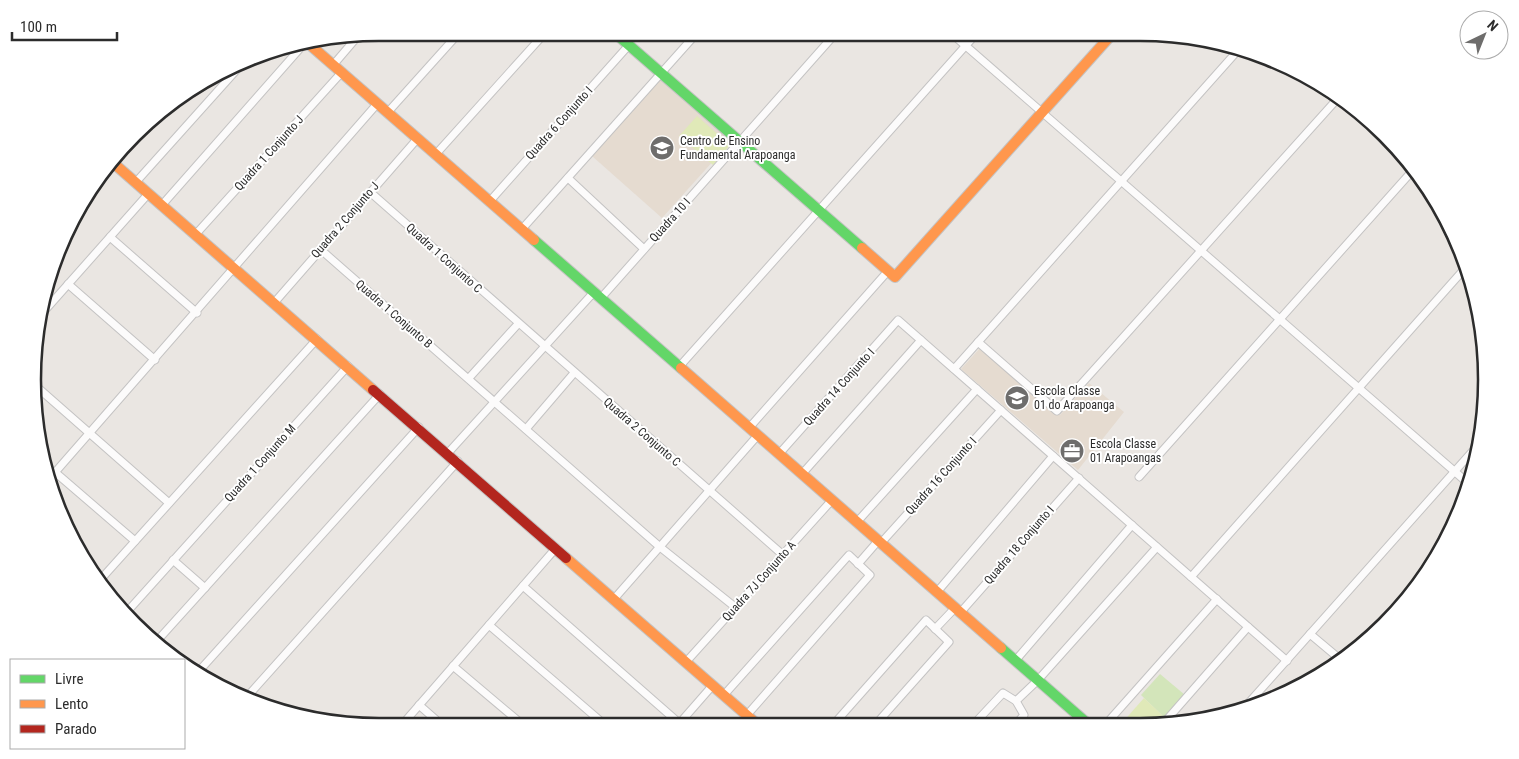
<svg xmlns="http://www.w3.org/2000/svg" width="1519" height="759" viewBox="0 0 1519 759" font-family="'Roboto Condensed',sans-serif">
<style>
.education{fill:#e5dbd0}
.green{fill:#d3e5ba}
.pitch{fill:#e0e9b8}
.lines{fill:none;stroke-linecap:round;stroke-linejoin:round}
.street-casing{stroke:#c4c3c3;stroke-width:9}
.fast-casing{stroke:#c4c3c3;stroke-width:12}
.slow-casing{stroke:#c4c3c3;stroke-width:12}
.jam-casing{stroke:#c4c3c3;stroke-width:12}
.street{stroke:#fcfbfb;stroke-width:7}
.fast{stroke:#63d668;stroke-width:10}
.slow{stroke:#ff974d;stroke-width:10}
.jam{stroke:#b3261e;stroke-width:10}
.labels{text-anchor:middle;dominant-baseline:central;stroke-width:4;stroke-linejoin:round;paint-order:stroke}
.street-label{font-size:12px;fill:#2c2c2c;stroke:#fff}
.poi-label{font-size:12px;fill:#2c2c2c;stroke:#fff;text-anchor:start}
.rim{fill:none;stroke:#2c2c2c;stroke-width:2.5}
</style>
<rect width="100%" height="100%" fill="#eae6e2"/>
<g class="education">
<polygon points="660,79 732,140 662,218 592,156"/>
<polygon points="981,347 1060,415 1089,383 1124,412 1078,470 961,369"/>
</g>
<polygon class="green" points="1160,674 1185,695 1165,718 1141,695"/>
<g class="pitch">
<polygon points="697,116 730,145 713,165 679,136"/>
<polygon points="1144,698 1163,716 1156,724 1121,724"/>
</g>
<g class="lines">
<defs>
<g id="street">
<polyline points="951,33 1469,484"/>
<polyline points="334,64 358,36"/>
<polyline points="388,112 459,33"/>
<polyline points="436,154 545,33"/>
<polyline points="568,178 644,249"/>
<polyline points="136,182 241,65"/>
<polyline points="370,192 783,555"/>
<polyline points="490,201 629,45"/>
<polyline points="162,205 303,45"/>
<polyline points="522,229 697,33"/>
<polyline points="196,234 342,72"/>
<polyline points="110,237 197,313"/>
<polyline points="320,249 660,547 735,607"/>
<polyline points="68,284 155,360"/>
<polyline points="601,298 836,33"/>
<polyline points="274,303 418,138"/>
<polyline points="39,317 149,193"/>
<polyline points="978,342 1057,411 1339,97"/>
<polyline points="679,367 977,33"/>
<polyline points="954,369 1240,48"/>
<polyline points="469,378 518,324"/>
<polyline points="37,387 169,503"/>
<polyline points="749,428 888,271"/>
<polyline points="526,429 574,373"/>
<polyline points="448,453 594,292"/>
<polyline points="779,454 898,320 1287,661"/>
<polyline points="56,473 135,541"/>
<polyline points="802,474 921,340"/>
<polyline points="51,477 377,104"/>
<polyline points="1139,477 1414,169"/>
<polyline points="857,522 977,389"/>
<polyline points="881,543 1001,410"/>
<polyline points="173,560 205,588"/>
<polyline points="858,564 878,541"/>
<polyline points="1191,577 1467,266"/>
<polyline points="101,579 317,339"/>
<polyline points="523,586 679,723"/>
<polyline points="937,592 1053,456"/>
<polyline points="614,599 758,435"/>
<polyline points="126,613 348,366"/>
<polyline points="960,613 1079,478"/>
<polyline points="1388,619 1409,596"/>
<polyline points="489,625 605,725"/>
<polyline points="935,629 955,608"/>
<polyline points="1310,634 1341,660"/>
<polyline points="157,641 380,394"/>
<polyline points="1015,661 1132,525"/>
<polyline points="686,662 832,500"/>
<polyline points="453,666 523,725"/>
<polyline points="199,671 419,427"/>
<polyline points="724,695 849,555 870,575 747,715"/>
<polyline points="246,698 458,461"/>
<polyline points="1016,701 1038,680 1157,547"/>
<polyline points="419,705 443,726"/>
<polyline points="1245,707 1479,444"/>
<polyline points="974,724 1003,693 1016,701 1024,715 1016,724"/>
<polyline points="1106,724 1217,599"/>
<polyline points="1163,724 1248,627"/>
<polyline points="678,725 713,685"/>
<polyline points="833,725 926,620 949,642 876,724"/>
<polyline points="401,726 556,548"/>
</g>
<g id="fast">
<polyline points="615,33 862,248"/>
<polyline points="534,240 681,368"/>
<polyline points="1001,648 1088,724"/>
</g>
<g id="slow">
<polyline points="309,44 534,240"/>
<polyline points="111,161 373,390"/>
<polyline points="862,248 895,277 1113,33"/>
<polyline points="681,368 1001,648"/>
<polyline points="566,558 758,725"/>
</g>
<polyline id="jam" points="373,390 566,558"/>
</defs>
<use href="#street" class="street-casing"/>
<use href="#fast" class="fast-casing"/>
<use href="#slow" class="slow-casing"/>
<use href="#jam" class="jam-casing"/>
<use href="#street" class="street"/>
<use href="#fast" class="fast"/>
<use href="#slow" class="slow"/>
<use href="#jam" class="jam"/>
</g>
<defs>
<symbol id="school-disc" viewBox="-11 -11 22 22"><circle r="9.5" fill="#6e6d6c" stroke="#fff"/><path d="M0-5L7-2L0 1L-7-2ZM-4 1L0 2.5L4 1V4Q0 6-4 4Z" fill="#fff"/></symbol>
<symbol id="office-disc" viewBox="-11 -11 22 22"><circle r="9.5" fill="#6e6d6c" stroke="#fff"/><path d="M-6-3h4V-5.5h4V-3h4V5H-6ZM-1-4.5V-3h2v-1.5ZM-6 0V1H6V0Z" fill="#fff"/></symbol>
</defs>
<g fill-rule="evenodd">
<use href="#school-disc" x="648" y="134" width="28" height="28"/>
<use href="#school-disc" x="1003" y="384" width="28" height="28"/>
<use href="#office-disc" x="1058" y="437" width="28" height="28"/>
</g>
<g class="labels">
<g class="street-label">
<text transform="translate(559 123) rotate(-48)">Quadra 6 Conjunto I</text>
<text transform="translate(269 153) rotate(-48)">Quadra 1 Conjunto J</text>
<text transform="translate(345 220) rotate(-49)">Quadra 2 Conjunto J</text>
<text transform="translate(670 220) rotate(-48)">Quadra 10 I</text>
<text transform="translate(444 258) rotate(42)">Quadra 1 Conjunto C</text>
<text transform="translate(394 314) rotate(41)">Quadra 1 Conjunto B</text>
<text transform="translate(839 387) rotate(-48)">Quadra 14 Conjunto I</text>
<text transform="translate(642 432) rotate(41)">Quadra 2 Conjunto C</text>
<text transform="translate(260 463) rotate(-48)">Quadra 1 Conjunto M</text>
<text transform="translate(941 476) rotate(-48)">Quadra 16 Conjunto I</text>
<text transform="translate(1019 545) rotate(-49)">Quadra 18 Conjunto I</text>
<text transform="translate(759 581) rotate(-48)">Quadra 7J Conjunto A</text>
</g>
<g class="poi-label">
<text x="680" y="141">Centro de Ensino<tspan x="680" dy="14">Fundamental Arapoanga</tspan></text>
<text x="1034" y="391">Escola Classe<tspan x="1034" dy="14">01 do Arapoanga</tspan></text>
<text x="1090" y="444">Escola Classe<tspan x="1090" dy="14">01 Arapoangas</tspan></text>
</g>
</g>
<path d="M0 0H1519V759H0ZM379 41H1140A338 338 0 0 1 1478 379V380A338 338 0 0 1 1140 718H379A338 338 0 0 1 41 380V379A338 338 0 0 1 379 41Z" fill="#fff" fill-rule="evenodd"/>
<path class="rim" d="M379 41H1140A338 338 0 0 1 1478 379V380A338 338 0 0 1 1140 718H379A338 338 0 0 1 41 380V379A338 338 0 0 1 379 41Z"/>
<rect x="10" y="659" width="175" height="90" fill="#ffffff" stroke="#ababab"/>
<rect x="20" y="675" width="25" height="8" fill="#63d668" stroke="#ababab"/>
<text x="55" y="684" font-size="15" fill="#2c2c2c">Livre</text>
<rect x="20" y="700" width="25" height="8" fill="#ff974d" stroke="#ababab"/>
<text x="55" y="709" font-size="15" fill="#2c2c2c">Lento</text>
<rect x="20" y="725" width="25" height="8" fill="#b3261e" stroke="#ababab"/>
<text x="55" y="734" font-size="15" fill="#2c2c2c">Parado</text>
<g transform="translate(1484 35) rotate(43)"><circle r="24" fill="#ffffff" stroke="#ababab"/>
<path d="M0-4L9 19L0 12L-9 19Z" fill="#6e6d6c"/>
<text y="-8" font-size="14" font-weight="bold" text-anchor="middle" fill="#2c2c2c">N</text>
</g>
<path d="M12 32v8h105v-8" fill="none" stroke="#2c2c2c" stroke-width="2.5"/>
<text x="20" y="32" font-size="15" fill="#2c2c2c" stroke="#ffffff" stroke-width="4" paint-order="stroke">100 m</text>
</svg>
